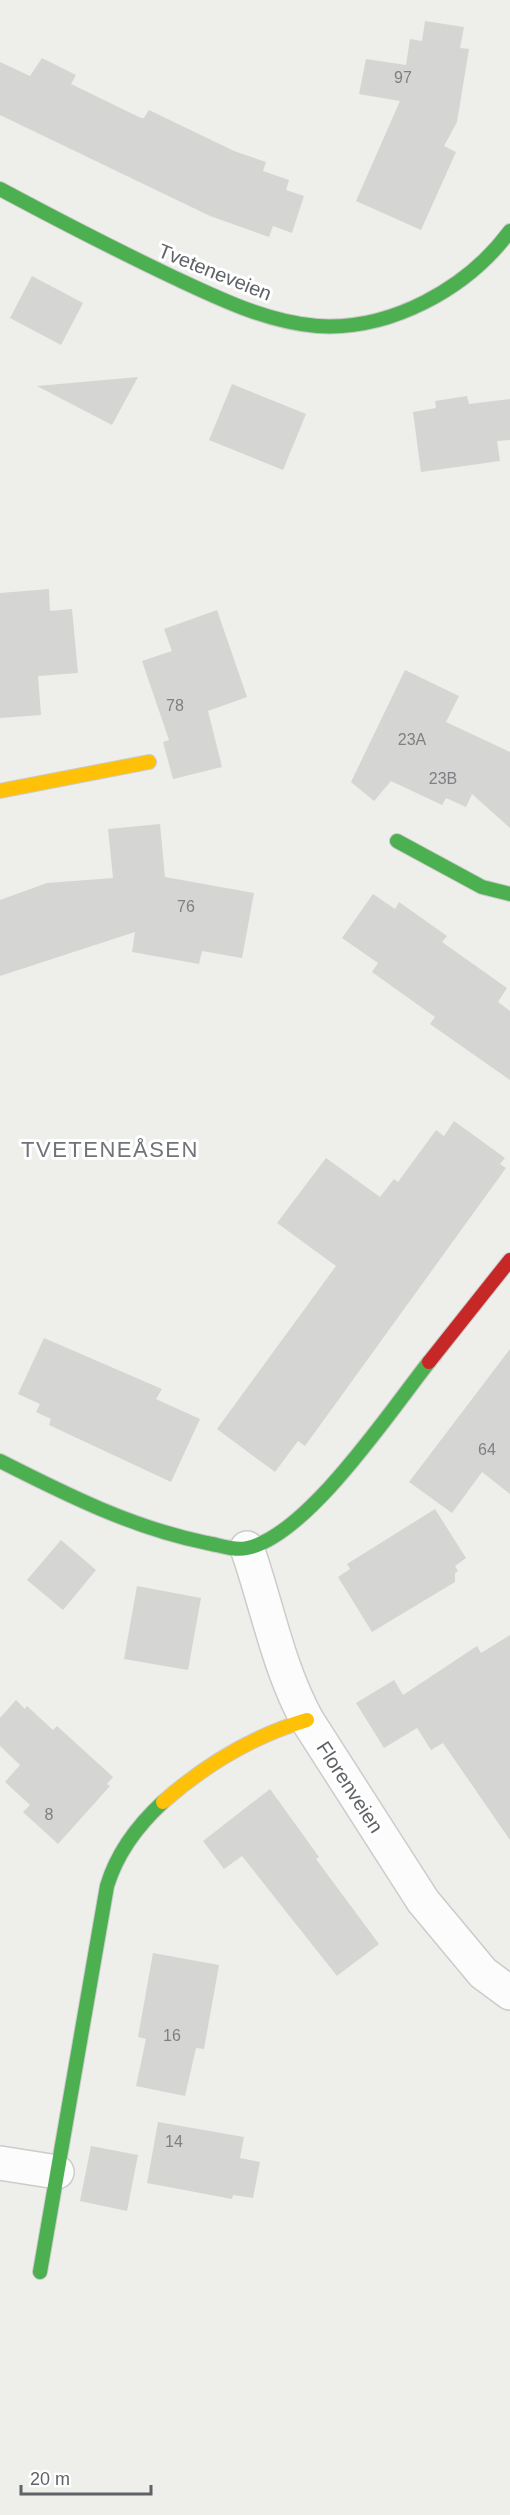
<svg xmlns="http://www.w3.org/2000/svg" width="510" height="2515" viewBox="0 0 510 2515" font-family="Helvetica,sans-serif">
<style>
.building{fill:#d5d5d3}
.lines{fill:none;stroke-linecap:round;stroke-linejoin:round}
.street-casing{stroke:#cbcccb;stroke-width:36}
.fast-casing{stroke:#cacaca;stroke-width:16}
.slow-casing{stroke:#cacaca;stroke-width:16}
.jam-casing{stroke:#cacaca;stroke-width:16}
.street{stroke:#fcfcfc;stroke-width:33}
.fast{stroke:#4caf50;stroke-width:14}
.slow{stroke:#ffc107;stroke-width:14}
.jam{stroke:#c62828;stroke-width:14}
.labels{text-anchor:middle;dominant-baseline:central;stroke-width:6;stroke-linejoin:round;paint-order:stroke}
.number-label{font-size:16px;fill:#7e8083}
.street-label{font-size:20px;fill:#5f6267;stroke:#fff}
.quarter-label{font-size:22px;letter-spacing:1.5px;fill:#707479;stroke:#fff}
</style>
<rect width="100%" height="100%" fill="#eeeeea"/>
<g class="building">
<polygon points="425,21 464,27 460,48 469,49 457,122 444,146 456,152 421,230 356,201 400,101 359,94 366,59 406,65 410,39 422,41"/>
<polygon points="42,58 76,75 71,84 141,118 144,118 149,110 234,151 266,162 263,171 289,180 286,190 304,196 292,233 273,226 269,237 210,216 0,115 0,62 30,76"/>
<polygon points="32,276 83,303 61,345 10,318"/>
<polygon points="138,377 112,425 37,386"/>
<polygon points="232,384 306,414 283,470 209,440"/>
<polygon points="467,396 469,404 510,399 510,440 497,441 500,461 421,472 413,412 436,408 435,401"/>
<polygon points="49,589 50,611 72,609 78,673 38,676 41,715 0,718 0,593"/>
<polygon points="217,610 247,697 208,711 222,767 173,779 163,742 169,740 142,661 172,651 164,629"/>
<polygon points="405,670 459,696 446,722 510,752 510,828 472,794 466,807 446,798 442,805 391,781 374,801 351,782"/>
<polygon points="160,824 165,877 254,893 242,958 202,951 199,964 132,952 135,932 0,976 0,900 47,883 113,878 108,829"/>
<polygon points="373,894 395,909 399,902 447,936 442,942 507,988 498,1002 510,1011 510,1080 430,1024 435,1017 372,972 378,963 342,938"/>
<polygon points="454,1121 505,1158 500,1164 506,1168 305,1446 298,1441 275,1472 217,1429 336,1266 277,1223 326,1158 380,1197 394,1179 398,1182 436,1130 444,1136"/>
<polygon points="44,1338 162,1389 156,1399 200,1419 171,1482 49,1425 51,1419 36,1412 40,1404 18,1394"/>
<polygon points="510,1349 510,1494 482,1472 452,1513 409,1482"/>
<polygon points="435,1509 466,1558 455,1566 458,1571 455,1573 455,1582 372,1632 338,1577 350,1569 347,1564"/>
<polygon points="61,1540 96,1570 63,1610 27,1580"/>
<polygon points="137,1586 201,1598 188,1670 124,1659"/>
<polygon points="510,1635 510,1840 443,1743 431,1750 417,1728 384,1748 356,1703 394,1680 403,1695 477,1646 481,1653"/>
<polygon points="16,1700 25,1709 27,1706 53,1730 57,1726 113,1777 107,1784 110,1786 58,1844 23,1812 30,1805 5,1782 20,1765 0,1746 0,1718"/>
<polygon points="270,1789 319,1857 316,1859 379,1944 337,1976 242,1856 224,1869 203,1841"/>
<polygon points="153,1953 219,1965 204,2049 196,2048 185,2096 136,2086 146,2039 138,2037"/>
<polygon points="158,2122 244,2137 240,2158 260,2162 253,2198 233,2195 232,2199 147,2183"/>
<polygon points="91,2146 138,2155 127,2211 80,2201"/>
</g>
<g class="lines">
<defs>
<g id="street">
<path d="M247,1548C267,1605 278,1667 307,1720L423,1901L483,1973L510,1993"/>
<polyline points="0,2163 57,2172"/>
</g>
<g id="fast">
<path d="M0,189C58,220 116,250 175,278C220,299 267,322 317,326C390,331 467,289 510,231"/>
<polyline points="397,841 482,887 510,894"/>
<path d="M0,1461C67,1495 133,1528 207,1543C219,1545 234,1551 247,1548C307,1536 391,1410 429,1362"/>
<path d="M40,2272L107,1886C117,1853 138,1825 163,1802"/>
</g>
<g id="slow">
<polyline points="0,791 149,762"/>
<path d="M163,1802C205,1765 253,1736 307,1720"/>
</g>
<polyline id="jam" points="429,1362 510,1260"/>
</defs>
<use href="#street" class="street-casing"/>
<use href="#fast" class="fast-casing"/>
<use href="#slow" class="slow-casing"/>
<use href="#jam" class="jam-casing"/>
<use href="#street" class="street"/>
<use href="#fast" class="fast"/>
<use href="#slow" class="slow"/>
<use href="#jam" class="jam"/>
</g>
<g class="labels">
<g class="number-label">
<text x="403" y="77">97</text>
<text x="175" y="705">78</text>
<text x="412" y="739">23A</text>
<text x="443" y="778">23B</text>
<text x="186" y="906">76</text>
<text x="487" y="1449">64</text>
<text x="49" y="1814">8</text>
<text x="172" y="2035">16</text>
<text x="174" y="2141">14</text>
</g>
<g class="street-label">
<text transform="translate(215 272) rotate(22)">Tveteneveien</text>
<text transform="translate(350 1787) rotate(57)">Florenveien</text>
</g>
<g class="quarter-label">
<text x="110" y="1149">TVETENEÅSEN</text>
</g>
</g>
<path d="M21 2485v9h130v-9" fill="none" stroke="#5f6267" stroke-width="3"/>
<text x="30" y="2485" font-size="18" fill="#5f6267" stroke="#ffffff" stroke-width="4.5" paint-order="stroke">20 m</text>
</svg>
